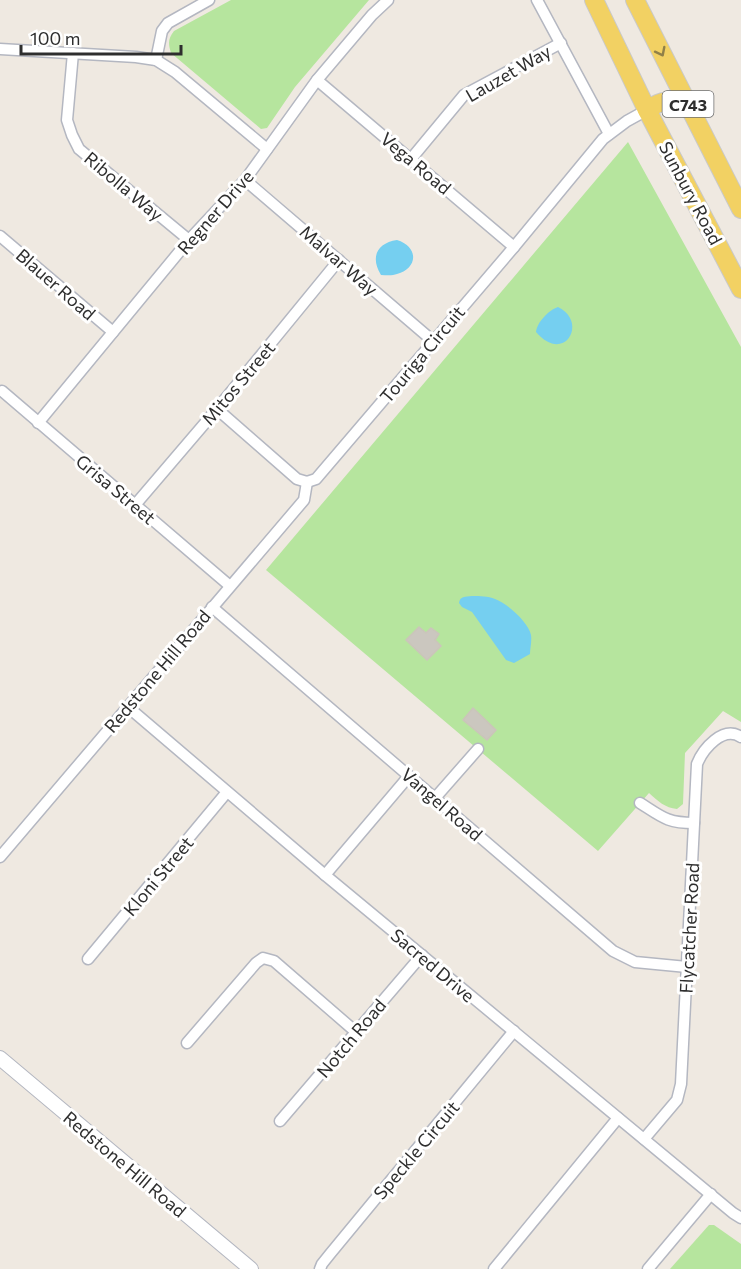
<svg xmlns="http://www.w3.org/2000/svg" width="741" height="1269" viewBox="0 0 741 1269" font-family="Commissioner,sans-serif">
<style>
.green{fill:#b6e59e}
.water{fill:#75cff0}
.building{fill:#cbc7bf;stroke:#cbc5ba;stroke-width:1.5}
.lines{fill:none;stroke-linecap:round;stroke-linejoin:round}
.minor-casing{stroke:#b4b7c1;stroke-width:13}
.tertiary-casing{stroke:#b4b7c1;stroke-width:16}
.primary-casing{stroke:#c9c9c9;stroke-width:20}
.minor{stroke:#fff;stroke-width:10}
.tertiary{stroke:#fff;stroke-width:14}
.primary{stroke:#f2d163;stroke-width:18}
.oneway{stroke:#908048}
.labels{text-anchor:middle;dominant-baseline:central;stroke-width:6;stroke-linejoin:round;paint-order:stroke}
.shield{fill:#fff;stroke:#6d6d6d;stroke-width:1.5}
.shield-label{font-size:16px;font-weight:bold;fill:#2e2e2e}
.street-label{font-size:18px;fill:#2e2e2e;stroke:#fff}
</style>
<rect width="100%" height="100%" fill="#efe9e1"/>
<g class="green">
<path d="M231,0H369L295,87L267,128L261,129L171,53C168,43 168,39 174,31Z"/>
<path d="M628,142L741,347V722L723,711L685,753L683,804L677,809C665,808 658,801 649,793L598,851L266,570Z"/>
<polygon points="709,1225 714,1225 741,1244 741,1269 670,1269"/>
</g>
<g class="water">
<path d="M397,240C419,247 418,268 397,274C392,276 386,275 381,275C370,257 377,243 397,240Z"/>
<path d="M558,307C589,322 564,365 536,332C537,322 549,310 558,307Z"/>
<path d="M472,596C480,596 488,596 495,599C507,603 529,623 531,635C532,641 530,649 530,654L514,663L506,660L472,612L462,607L459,603C460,596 465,597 472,596Z"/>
</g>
<g class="building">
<polygon points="419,627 426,633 431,628 439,634 435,640 441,646 427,660 406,640"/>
<polygon points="473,708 496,730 487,740 463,720"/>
</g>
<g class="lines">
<defs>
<g id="minor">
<polyline points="537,0 609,134"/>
<polyline points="0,49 136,57 156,60 175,72 267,149"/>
<polyline points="73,53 67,120 72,135 79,149 189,240"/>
<polyline points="156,60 162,31 168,23 209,0"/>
<polyline points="317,80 514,247"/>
<polyline points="411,159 464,95 561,43"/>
<polyline points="245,180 433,341"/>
<polyline points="0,236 113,332"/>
<polyline points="2,391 230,586"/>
<polyline points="217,409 297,479 307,482 316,479 514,247 603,139 627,121 647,110"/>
<polyline points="38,423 189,240 245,180 317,80 372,15 388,0"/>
<polyline points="135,505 217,409 339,260"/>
<polyline points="212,607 613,951 635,962 687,967"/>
<polyline points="128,707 325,875 733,1213 741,1218"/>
<polyline points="435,798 478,749"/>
<path d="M640,803C662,817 667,823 694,823"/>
<polyline points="0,857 304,500 307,482"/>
<polyline points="325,875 409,776"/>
<polyline points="88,959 227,792"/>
<polyline points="187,1043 256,963 263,958 274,961 356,1032"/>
<polyline points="280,1121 422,955"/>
<path d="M644,1139L677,1100L681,1084L697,764C703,749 723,725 741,737"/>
<polyline points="320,1269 322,1264 330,1254 514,1031"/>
<polyline points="494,1269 618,1118"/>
<polyline points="648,1269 711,1194"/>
</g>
<polyline id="tertiary" points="0,1058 251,1269"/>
<g id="primary">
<polyline points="594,0 647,110 741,289"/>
<polyline points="635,0 741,209"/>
<path d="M647,110C667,96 670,102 691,110"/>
</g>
</defs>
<use href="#minor" class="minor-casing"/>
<use href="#tertiary" class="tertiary-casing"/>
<use href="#primary" class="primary-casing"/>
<use href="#minor" class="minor"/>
<use href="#tertiary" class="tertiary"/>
<use href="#primary" class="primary"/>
</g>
<defs><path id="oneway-chevron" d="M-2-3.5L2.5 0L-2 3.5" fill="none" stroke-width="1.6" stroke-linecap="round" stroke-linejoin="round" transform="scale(1.5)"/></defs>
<use class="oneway" href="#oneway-chevron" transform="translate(661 52) rotate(63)"/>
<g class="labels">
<rect class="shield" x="662.5" y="91" width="51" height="26" rx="4.5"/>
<g class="shield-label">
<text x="688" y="104">C743</text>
</g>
<g class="street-label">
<text transform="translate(508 73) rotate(-30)">Lauzet Way</text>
<text transform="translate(416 163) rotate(40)">Vega Road</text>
<text transform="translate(124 186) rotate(40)">Ribolla Way</text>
<text transform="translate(691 193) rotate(62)">Sunbury Road</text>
<text transform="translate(215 212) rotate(-49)">Regner Drive</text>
<text transform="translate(339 260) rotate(41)">Malvar Way</text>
<text transform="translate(56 284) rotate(41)">Blauer Road</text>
<text transform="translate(422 354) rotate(-50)">Touriga Circuit</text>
<text transform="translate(238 383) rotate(-50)">Mitos Street</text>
<text transform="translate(116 489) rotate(40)">Grisa Street</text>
<text transform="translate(157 671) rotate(-50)">Redstone Hill Road</text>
<text transform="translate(442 804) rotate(41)">Vangel Road</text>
<text transform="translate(158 876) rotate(-50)">Kloni Street</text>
<text transform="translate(689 928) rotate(-87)">Flycatcher Road</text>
<text transform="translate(433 965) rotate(40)">Sacred Drive</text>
<text transform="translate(351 1038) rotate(-50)">Notch Road</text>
<text transform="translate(416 1150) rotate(-50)">Speckle Circuit</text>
<text transform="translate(125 1164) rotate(40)">Redstone Hill Road</text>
</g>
</g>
<path d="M21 45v9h160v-9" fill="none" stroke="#2e2e2e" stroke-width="3"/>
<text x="30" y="45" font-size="18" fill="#2e2e2e" stroke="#ffffff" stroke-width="4.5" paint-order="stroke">100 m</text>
</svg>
